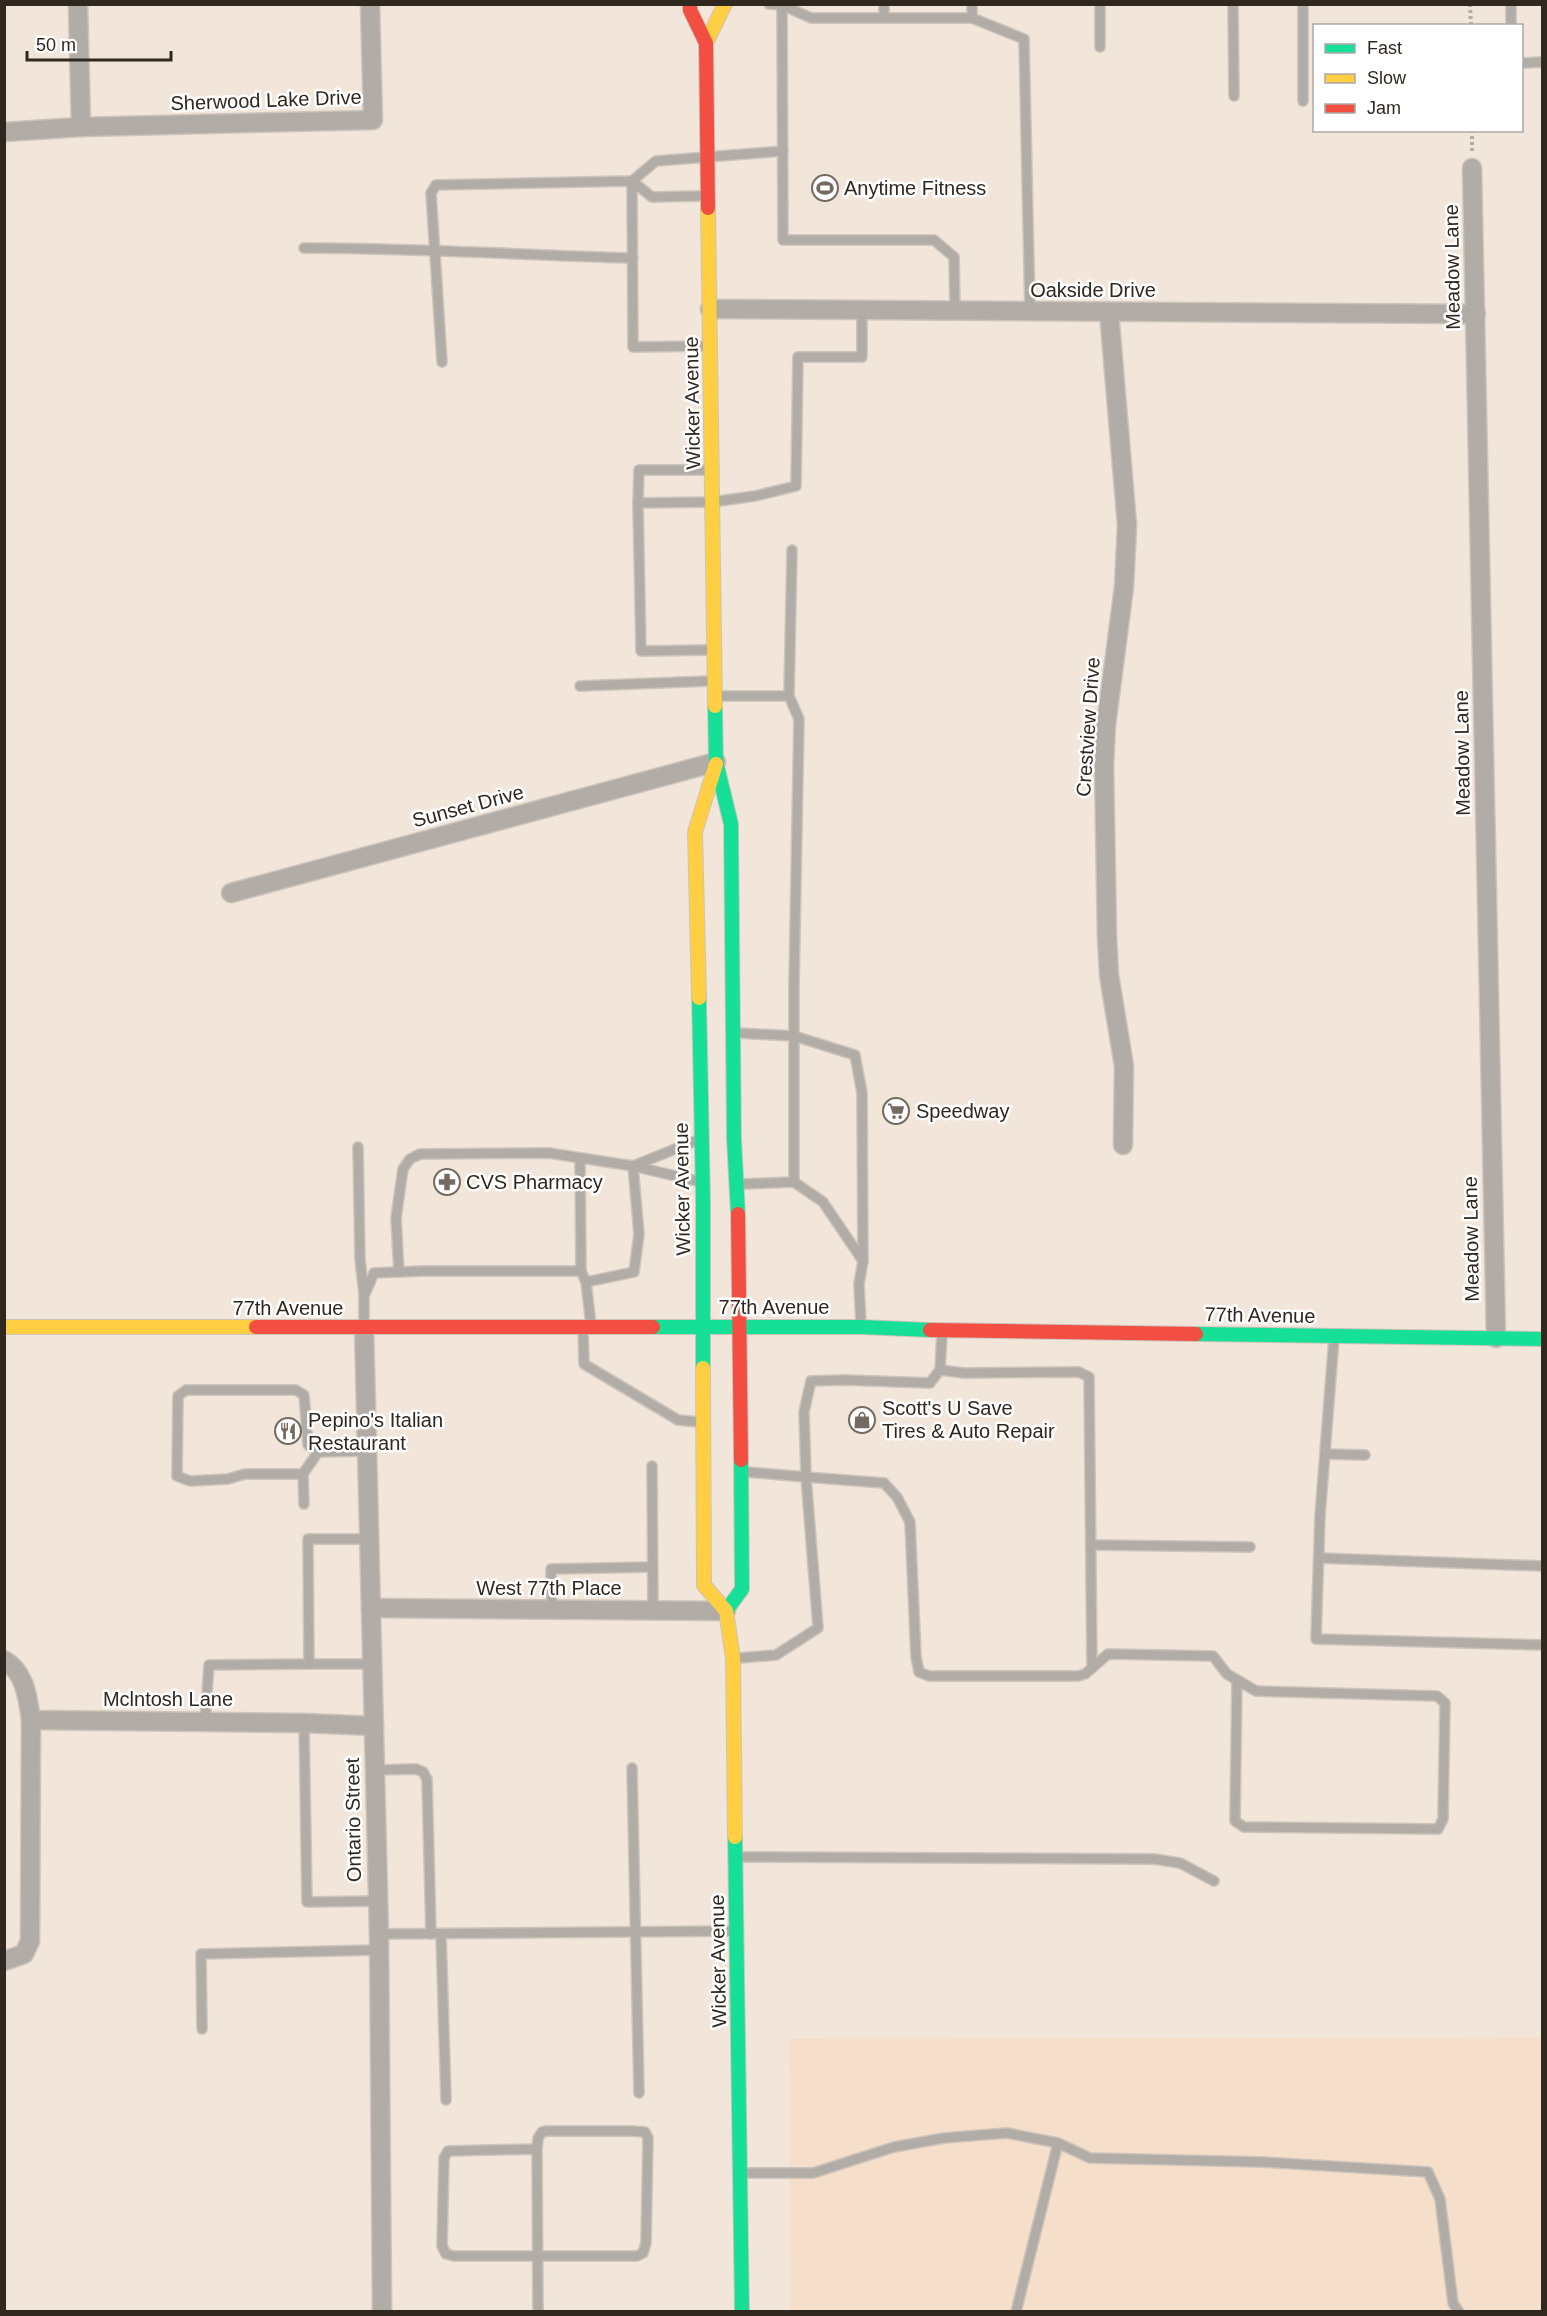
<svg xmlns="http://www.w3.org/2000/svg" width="1547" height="2316" viewBox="0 0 1547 2316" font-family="Helvetica,sans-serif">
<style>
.built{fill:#f5dfcb}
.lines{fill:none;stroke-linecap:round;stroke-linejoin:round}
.lane-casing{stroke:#cdc4bb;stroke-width:12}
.street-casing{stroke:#cdc4bb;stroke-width:21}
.fast-casing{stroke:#cdc4bb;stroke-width:16}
.slow-casing{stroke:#cdc4bb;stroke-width:16}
.jam-casing{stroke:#cdc4bb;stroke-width:16}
.path{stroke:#b4ada7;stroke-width:4;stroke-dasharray:3 3;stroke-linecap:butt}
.lane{stroke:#b2aca7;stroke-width:9}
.street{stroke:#b2aca7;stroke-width:18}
.fast{stroke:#16e098;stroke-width:14}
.slow{stroke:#ffcf43;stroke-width:14}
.jam{stroke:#f24e42;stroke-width:14}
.labels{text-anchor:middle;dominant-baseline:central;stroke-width:5;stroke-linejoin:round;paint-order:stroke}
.street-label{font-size:20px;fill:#30281f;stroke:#fff}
.poi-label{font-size:20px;fill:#30281f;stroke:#fff;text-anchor:start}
</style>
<rect width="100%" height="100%" fill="#f2e6da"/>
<polygon class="built" points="1542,2037 1542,2311 790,2311 789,2039"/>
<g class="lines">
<defs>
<g id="lane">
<polyline points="769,4 782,5 811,18 972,18 972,4"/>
<polyline points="782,4 783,240 934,240 954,257 955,311"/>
<polyline points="884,4 884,18"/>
<polyline points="1100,4 1100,47"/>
<polyline points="1233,4 1234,96"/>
<polyline points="1303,4 1303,101"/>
<polyline points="1511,4 1511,26"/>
<polyline points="972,18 1024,39 1030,312"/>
<polyline points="1522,63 1542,62"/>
<polyline points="632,181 633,347 705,346"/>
<polyline points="632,181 652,197 702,196"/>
<path d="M304,248C414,248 523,255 633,258"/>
<polyline points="442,362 431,193 436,185 632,181 656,161 783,151"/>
<polyline points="638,503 639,470 705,470"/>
<polyline points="709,650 641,651 638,503 712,502 755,496 796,486 798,357 862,357 862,311"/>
<polyline points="580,686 710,681"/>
<polyline points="721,696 789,696 799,719 794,984 794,1182"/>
<polyline points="789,696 792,550"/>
<polyline points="738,1033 794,1036 855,1055 862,1093 863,1261"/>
<polyline points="358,1147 360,1259 364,1294"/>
<polyline points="580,1158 581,1271"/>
<polyline points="633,1166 695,1141"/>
<polyline points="742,1184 794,1182 823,1202 863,1261 859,1284 861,1325"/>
<polyline points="399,1272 396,1218 403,1169 410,1159 420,1154 549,1153 633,1166 697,1181"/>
<polyline points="586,1282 634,1272 639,1234 633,1166"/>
<polyline points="364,1325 364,1296 374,1273 423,1271 581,1271 586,1282 591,1325"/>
<polyline points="583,1328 584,1364 678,1420 699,1422"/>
<polyline points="942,1333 940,1370 930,1383 844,1380 811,1381 804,1412 806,1477 884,1483 897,1497 910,1522 916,1657 919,1672 929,1676 1078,1676 1085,1674 1108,1654 1213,1656 1227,1674 1256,1691 1437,1696 1445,1703 1443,1819 1438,1829 1244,1827 1235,1821 1237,1680"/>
<polyline points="1334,1338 1320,1516 1316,1639 1542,1645"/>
<polyline points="940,1370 964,1373 1079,1372 1089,1377 1092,1668"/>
<polyline points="318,1452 303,1474 245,1474 228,1479 190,1481 177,1476 178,1396 186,1390 296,1390 304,1395 308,1445 318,1452 367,1451"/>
<polyline points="1325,1454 1365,1455"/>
<polyline points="652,1466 653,1611"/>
<polyline points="303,1474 304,1504"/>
<polyline points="369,1539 308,1539 309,1664 372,1664"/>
<polyline points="1091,1545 1250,1547"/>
<polyline points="1319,1558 1542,1566"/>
<polyline points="552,1610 551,1569 652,1567"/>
<polyline points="739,1658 776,1655 818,1628 806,1477 747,1472"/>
<polyline points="205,1722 209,1665 309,1664"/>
<polyline points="304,1723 307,1902 378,1901"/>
<polyline points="632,1768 639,2093"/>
<polyline points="375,1770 416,1769 423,1772 427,1779 431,1934"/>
<polyline points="741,1857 1154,1859 1180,1863 1214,1881"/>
<polyline points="379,1934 730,1931"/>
<polyline points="441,1934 446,2100"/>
<polyline points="202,2029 201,1954 379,1950"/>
<polyline points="537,2149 538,2138 542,2132 547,2131 632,2131 645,2132 648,2138 646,2243 643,2253 637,2256 454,2256 446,2254 442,2246 444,2158 448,2151 537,2149 538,2312"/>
<polyline points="745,2173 813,2173 894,2147 944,2138 1007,2133 1058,2143 1090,2158 1262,2162 1428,2172 1440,2199 1453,2303 1459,2312"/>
<polyline points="1016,2312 1058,2143"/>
</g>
<g id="street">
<polyline points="78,4 81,127"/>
<polyline points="4,132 81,127 373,120 370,4"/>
<polyline points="1472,168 1496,1338"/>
<polyline points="710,309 1476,314"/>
<polyline points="1109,312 1127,525 1124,587 1106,725 1104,765 1107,936 1109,975 1124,1066 1123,1145"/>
<polyline points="231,893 716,762"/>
<polyline points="364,1327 379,1934 382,2312"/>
<polyline points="371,1608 726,1611"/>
<path d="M4,1660C25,1672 28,1698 31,1720L304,1723L374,1726"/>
<polyline points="4,1961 24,1954 30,1941 31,1720"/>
</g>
<g id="fast">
<polyline points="715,706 716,762 731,824 734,1139 738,1214"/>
<polyline points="699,998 703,1198 703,1368"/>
<polyline points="653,1327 861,1327 930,1330"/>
<polyline points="1196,1334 1542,1339"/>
<polyline points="726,1611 742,1589 741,1460"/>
<polyline points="735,1837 742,2312"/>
</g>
<g id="slow">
<polyline points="706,43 725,4"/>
<polyline points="708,208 715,706"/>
<polyline points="699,998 695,832 716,764"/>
<polyline points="4,1327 256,1327"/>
<polyline points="703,1368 704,1585 726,1611 733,1658 735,1837"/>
</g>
<g id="jam">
<polyline points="690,4 690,10 706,43 708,208"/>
<polyline points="738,1214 741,1460"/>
<polyline points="256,1327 653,1327"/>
<polyline points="930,1330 1196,1334"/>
</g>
</defs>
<use href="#lane" class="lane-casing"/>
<use href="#street" class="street-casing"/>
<use href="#fast" class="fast-casing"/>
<use href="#slow" class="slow-casing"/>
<use href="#jam" class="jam-casing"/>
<g class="path">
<polyline points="1470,4 1471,26"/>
<polyline points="1472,130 1472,151"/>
</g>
<use href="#lane" class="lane"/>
<use href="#street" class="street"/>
<use href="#fast" class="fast"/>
<use href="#slow" class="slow"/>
<use href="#jam" class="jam"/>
</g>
<defs>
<symbol id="stadium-ring" viewBox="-11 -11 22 22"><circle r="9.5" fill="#fff" stroke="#746a60" stroke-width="1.5"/><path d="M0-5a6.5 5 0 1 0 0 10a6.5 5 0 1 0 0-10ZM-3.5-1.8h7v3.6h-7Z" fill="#746a60"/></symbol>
<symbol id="supermarket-ring" viewBox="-11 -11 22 22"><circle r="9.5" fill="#fff" stroke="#746a60" stroke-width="1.5"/><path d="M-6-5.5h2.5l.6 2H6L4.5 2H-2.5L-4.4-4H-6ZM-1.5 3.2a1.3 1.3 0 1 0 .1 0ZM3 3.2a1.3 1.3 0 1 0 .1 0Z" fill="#746a60"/></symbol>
<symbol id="pharmacy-ring" viewBox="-11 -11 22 22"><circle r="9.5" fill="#fff" stroke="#746a60" stroke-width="1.5"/><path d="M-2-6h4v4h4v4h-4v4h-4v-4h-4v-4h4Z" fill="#746a60"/></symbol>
<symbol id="shop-ring" viewBox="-11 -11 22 22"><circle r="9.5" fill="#fff" stroke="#746a60" stroke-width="1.5"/><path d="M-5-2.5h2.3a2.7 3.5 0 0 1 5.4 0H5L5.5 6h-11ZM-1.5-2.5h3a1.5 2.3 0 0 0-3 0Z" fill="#746a60"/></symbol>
<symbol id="restaurant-ring" viewBox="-11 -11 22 22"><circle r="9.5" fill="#fff" stroke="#746a60" stroke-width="1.5"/><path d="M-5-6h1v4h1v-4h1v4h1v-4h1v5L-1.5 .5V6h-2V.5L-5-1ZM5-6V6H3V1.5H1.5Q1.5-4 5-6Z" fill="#746a60"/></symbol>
</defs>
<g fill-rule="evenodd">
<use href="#stadium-ring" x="810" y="173" width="30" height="30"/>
<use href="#supermarket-ring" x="881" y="1096" width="30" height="30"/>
<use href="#pharmacy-ring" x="432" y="1167" width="30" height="30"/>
<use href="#shop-ring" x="847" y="1405" width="30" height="30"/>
<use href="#restaurant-ring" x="273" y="1416" width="30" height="30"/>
</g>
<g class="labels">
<g class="street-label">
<text transform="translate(266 100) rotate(-2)">Sherwood Lake Drive</text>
<text transform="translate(1452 267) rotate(-91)">Meadow Lane</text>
<text x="1093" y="290">Oakside Drive</text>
<text transform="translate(692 403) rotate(-91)">Wicker Avenue</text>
<text transform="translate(1088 727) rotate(-86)">Crestview Drive</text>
<text transform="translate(1462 753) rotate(-91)">Meadow Lane</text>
<text transform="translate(468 806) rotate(-15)">Sunset Drive</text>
<text transform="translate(682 1189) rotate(-91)">Wicker Avenue</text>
<text transform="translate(1471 1239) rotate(-91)">Meadow Lane</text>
<text x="774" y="1307">77th Avenue</text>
<text x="288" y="1308">77th Avenue</text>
<text transform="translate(1260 1315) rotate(1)">77th Avenue</text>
<text x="549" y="1588">West 77th Place</text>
<text x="168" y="1699">Mclntosh Lane</text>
<text transform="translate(353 1820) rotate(-91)">Ontario Street</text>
<text transform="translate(718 1961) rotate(-91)">Wicker Avenue</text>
</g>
<g class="poi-label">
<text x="844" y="188">Anytime Fitness</text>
<text x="916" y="1111">Speedway</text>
<text x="466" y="1182">CVS Pharmacy</text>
<text x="882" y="1408">Scott's U Save<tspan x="882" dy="23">Tires &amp; Auto Repair</tspan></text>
<text x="308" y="1420">Pepino's Italian<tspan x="308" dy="23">Restaurant</tspan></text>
</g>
</g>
<rect width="1547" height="2316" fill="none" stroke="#30281f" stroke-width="12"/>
<rect x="1313" y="24" width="210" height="108" fill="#ffffff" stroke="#aca9a5" stroke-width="1.5"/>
<rect x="1325" y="44" width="30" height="9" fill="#16e098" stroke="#aca9a5" stroke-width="1.5"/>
<text x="1367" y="54" font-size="18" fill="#30281f">Fast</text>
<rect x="1325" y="74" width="30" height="9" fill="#ffcf43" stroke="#aca9a5" stroke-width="1.5"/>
<text x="1367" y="84" font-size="18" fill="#30281f">Slow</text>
<rect x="1325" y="104" width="30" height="9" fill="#f24e42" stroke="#aca9a5" stroke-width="1.5"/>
<text x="1367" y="114" font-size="18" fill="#30281f">Jam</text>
<path d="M27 51v9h144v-9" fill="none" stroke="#30281f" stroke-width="3"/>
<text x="36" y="51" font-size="18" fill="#30281f" stroke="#ffffff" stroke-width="4.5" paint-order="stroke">50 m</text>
</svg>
